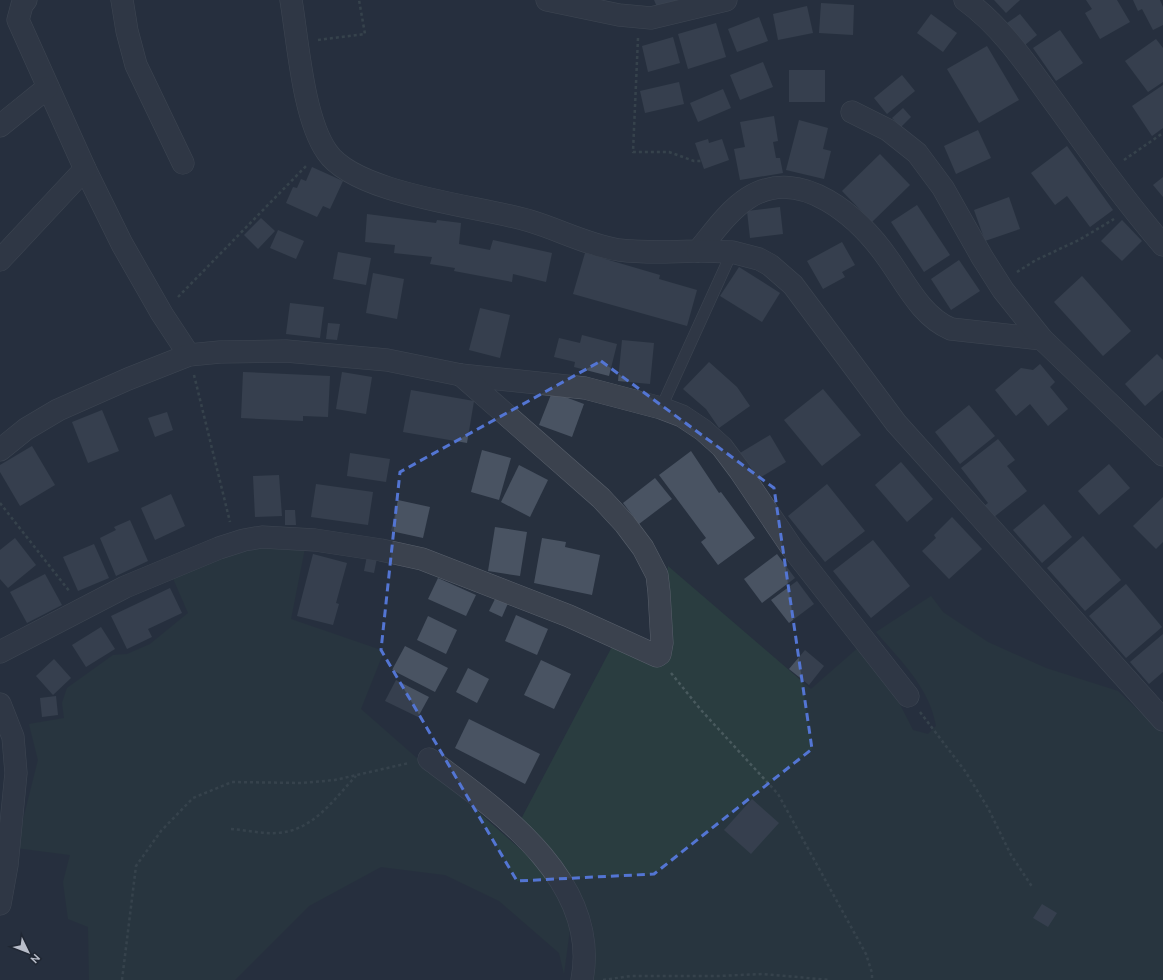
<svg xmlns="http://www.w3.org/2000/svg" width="1163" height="980" viewBox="0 0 1163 980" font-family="Ubuntu,sans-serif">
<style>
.green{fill:#2a3d40}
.building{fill:#495362}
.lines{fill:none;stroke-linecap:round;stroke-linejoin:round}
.lane-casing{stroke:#59606c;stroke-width:12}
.street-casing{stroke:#59606c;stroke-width:23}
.path{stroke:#495a5e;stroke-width:2.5;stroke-dasharray:3 3;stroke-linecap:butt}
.lane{stroke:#3b424e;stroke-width:11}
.street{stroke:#3b424e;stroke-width:22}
.marked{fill:none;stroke:#5375d3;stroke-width:3;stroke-dasharray:8 5;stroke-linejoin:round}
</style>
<rect width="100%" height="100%" fill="#27303e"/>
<g class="green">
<polygon points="253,545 305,548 291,619 384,651 361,709 534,861 561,899 570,929 564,974 559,953 499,901 445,875 381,867 309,906 235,980 89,980 88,927 68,919 63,882 70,855 16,848 38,760 29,724 64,718 62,703 67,688 113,655 127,654 150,644 188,613 172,576"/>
<path d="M668,566L811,689L860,646L889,683L913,730L928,734L936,726C930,688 900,660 876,632L931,596L943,612L988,642L1046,668L1118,691L1163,734V980H591C592,968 596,955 595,943C591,890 554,858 520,821L616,639L662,643Z"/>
</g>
<g class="building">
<polygon points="654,0 678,0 657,7"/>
<polygon points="994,0 1020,0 1006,13"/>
<polygon points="1086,0 1117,0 1130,22 1100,39 1085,13 1092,9"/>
<polygon points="1133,0 1160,0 1163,7 1163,25 1153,30 1142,9 1138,11"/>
<polygon points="821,3 854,5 853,35 819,33"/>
<polygon points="807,6 813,33 778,40 773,14"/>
<polygon points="931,14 957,33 943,52 917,33"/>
<polygon points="1020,14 1037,35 1025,45 1007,23"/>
<polygon points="759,17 768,41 737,52 728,29"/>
<polygon points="716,23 726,57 688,69 678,34"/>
<polygon points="1060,30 1083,63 1056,81 1033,48"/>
<polygon points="673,37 680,63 648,72 642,46"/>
<polygon points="1156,39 1163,48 1163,82 1148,92 1125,61"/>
<polygon points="987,46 1019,100 979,123 947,69"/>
<polygon points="763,62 773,87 740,100 730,75"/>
<rect x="789" y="70" width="36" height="32"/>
<polygon points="902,75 915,91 887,114 874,98"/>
<polygon points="679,82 684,104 645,113 640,91"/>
<polygon points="1163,85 1163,128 1152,136 1132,106"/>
<polygon points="723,89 731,108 698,122 690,103"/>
<polygon points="903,108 911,117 901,127 892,118"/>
<polygon points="774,116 778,141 773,142 776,158 780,158 783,173 740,180 734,149 745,147 740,122"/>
<polygon points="799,120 828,128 823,149 831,151 824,179 786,170"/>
<polygon points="978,130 991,158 956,174 944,146"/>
<polygon points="708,139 709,143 722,139 729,160 704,169 695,143"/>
<polygon points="1067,146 1113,210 1090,227 1067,196 1055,205 1031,173"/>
<polygon points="880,154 910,185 872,222 842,191"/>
<polygon points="312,167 343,181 330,209 323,206 317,217 286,203 293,187 297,188 301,179 306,181"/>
<polygon points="1163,177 1163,197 1153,185"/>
<polygon points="1009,197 1020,229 985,241 974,210"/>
<polygon points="917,205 950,255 924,272 891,222"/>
<polygon points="780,207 783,234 750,238 747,211"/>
<polygon points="367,214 436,223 437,220 461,223 459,244 490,250 493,240 552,253 546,282 513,274 512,282 454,271 455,268 430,264 432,257 394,253 395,245 365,242"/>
<polygon points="261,218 275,231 258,249 244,235"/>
<polygon points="1122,220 1142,241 1122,261 1101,241"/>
<polygon points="278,230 304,241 296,259 270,248"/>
<polygon points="842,242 855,265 842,272 845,277 823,289 807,261"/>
<polygon points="338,252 371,258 366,285 333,279"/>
<polygon points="585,253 660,275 659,279 697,290 687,326 573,294"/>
<polygon points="959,260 980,291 951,310 931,279"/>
<polygon points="739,267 780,293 762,322 720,296"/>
<polygon points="373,273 404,279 397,319 366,313"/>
<polygon points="1082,276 1131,331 1103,356 1054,302"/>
<polygon points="290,303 324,307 320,338 286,334"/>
<polygon points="480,308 510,315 500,358 469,350"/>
<polygon points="328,323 340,324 337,340 326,339"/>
<polygon points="582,335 617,344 609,376 574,367 575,362 554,357 559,338 580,343"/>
<polygon points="622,340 654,343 650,384 618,381"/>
<polygon points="1157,354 1163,360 1163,390 1145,406 1125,384"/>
<polygon points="709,362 737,387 750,406 719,428 706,409 683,389"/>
<polygon points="1040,364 1055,382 1050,387 1068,409 1048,426 1030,404 1016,416 995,390 1021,368 1033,370"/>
<polygon points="243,372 330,376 328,417 303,416 303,421 241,418"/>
<polygon points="342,372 372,377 366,414 336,409"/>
<polygon points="823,389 861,435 822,466 784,420"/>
<polygon points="411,390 474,401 467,443 403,432"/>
<polygon points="552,392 584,404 572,437 539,425"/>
<polygon points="969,405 995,436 960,464 935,432"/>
<polygon points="102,410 119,451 88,463 72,422"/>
<polygon points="167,412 173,430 155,437 148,418"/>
<polygon points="770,435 786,462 756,480 740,453"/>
<polygon points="998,439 1015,460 1007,466 1027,491 994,517 984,506 988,503 961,468"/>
<polygon points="32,446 55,485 20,506 0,472 0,465"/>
<polygon points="482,450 511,458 499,500 471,492"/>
<polygon points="691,451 719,493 721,492 755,538 718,565 701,542 706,538 659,475"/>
<polygon points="350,453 390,459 386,482 347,476"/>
<polygon points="901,462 933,499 907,522 875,485"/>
<polygon points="1109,464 1130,488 1099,515 1078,491"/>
<polygon points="519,465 548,480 530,517 501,502"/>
<polygon points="279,475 282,516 255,517 253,476"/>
<polygon points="655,478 672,499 639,524 623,503"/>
<polygon points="316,484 373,492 368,525 311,517"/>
<polygon points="827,484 865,531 825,562 788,516"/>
<polygon points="171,494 185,526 155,540 141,508"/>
<polygon points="1163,497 1163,542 1156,549 1133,526"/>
<polygon points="398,500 430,507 423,538 391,531"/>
<polygon points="1044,504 1072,537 1042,563 1013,530"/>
<polygon points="285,510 295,510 296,525 285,525"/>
<polygon points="952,517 982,549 949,579 922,551 936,538 934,535"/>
<polygon points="130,520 148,561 116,576 100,538 116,530 114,527"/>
<polygon points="495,527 527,532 520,576 488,571"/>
<polygon points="1083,536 1121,580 1085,611 1047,568"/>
<polygon points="15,538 36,565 8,588 0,579 0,550"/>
<polygon points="542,538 566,542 565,547 600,555 592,595 534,583"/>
<polygon points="873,540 910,586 871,618 833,571"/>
<polygon points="94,544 109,578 78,591 63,557"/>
<polygon points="313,554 347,563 336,603 339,604 333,625 297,616"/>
<polygon points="777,554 795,578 762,603 744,579"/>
<polygon points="367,556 377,558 374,573 364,571"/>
<polygon points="45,574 62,605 27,623 10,592"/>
<polygon points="438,578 476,595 466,616 428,599"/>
<polygon points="797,581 814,604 789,623 771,600"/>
<polygon points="1126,584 1162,627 1126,658 1089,616"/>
<polygon points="170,588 182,613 148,629 152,637 127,649 111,616"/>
<polygon points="497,595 509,601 502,617 489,611"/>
<polygon points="516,615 548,629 537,655 505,641"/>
<polygon points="428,616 457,630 446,654 417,640"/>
<polygon points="101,627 115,649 86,667 72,645"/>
<polygon points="1163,634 1163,672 1149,684 1130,662"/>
<polygon points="405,646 448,668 435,692 392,670"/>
<polygon points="805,650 824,666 809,685 789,669"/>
<polygon points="54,659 71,678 53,695 36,676"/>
<polygon points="541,660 571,674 554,709 524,695"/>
<polygon points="468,668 489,679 477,703 456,692"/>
<polygon points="396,680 429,697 418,717 385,701"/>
<polygon points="56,696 58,715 42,717 40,698"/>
<polygon points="469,719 540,754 525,784 455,748"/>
<polygon points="752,799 779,823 751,854 724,830"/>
<polygon points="1042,904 1057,913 1048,927 1033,918"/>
</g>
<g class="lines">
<defs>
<polyline id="lane" points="661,408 732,252"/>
<g id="street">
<polyline points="26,0 22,5 18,20 85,169 122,244 162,314 189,355"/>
<polyline points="122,0 127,31 136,65 183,163"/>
<path d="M291,0C298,42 303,118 327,152C356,195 480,206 530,221C560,230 588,245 619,250C645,253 671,252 698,251C713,233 728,211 748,198C801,164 860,218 889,260C906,284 922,317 951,329L1042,339"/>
<polyline points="547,0 619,15 651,18 726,0"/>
<path d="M965,0C1005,29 1031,71 1060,110C1093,156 1126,202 1163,245"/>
<polyline points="852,112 888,130 917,153 943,188 982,257 1003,290 1042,339 1163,455"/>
<polyline points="0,126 47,88"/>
<polyline points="698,251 732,252 759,259 770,265 793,285 896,423 1163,720"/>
<polyline points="0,260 85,169"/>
<polyline points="0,450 26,429 58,410 128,379 189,355 220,352 286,351 387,360 461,375 585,388 661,408 682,416 703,430 722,447 740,471 792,548 908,696"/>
<polyline points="0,652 125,587 219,548 244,540 262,537 315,540 381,550 422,559 569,616 657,656 660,654 662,643 659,592 657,575 643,548 625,524 601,498 461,375"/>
<polyline points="0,704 13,737 16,773 7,865 0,904"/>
<path d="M429,759C498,810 601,881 582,980"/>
</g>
</defs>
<use href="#lane" class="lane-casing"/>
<use href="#street" class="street-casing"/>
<g class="path">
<polyline points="638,38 633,152 669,152 694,161 701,161"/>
<polyline points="318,40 365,34 359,0"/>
<polyline points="1124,160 1163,133"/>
<polyline points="1017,272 1036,260 1079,240 1114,219"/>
<polyline points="178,297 308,164"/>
<polyline points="194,375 230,522"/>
<polyline points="0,503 70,592"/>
<polyline points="671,673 701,710 778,794 866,954 872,973 872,980"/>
<polyline points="920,712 965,771 988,808 1011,855 1033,888"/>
<path d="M231,829C246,830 262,834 277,833C313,831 333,800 356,776"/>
<polyline points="122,980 136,866 161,831 193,798 232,782 301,783 335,780 409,763"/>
<polyline points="603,980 631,976 718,976 763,974 830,980"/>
</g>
<use href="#lane" class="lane"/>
<use href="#street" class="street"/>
</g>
<path d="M0 0H1163V980H0ZM601,361L774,488L812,749L654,874L517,881L381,650L400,472Z" fill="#27303e" fill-opacity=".55" fill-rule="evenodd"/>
<path class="marked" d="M601,361L774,488L812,749L654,874L517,881L381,650L400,472Z"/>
<g transform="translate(28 952) rotate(133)" stroke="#202733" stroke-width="3" paint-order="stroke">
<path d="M0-3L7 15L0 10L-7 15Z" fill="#b8bdc9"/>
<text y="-6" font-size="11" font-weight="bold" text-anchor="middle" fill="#b8bdc9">N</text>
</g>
</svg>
